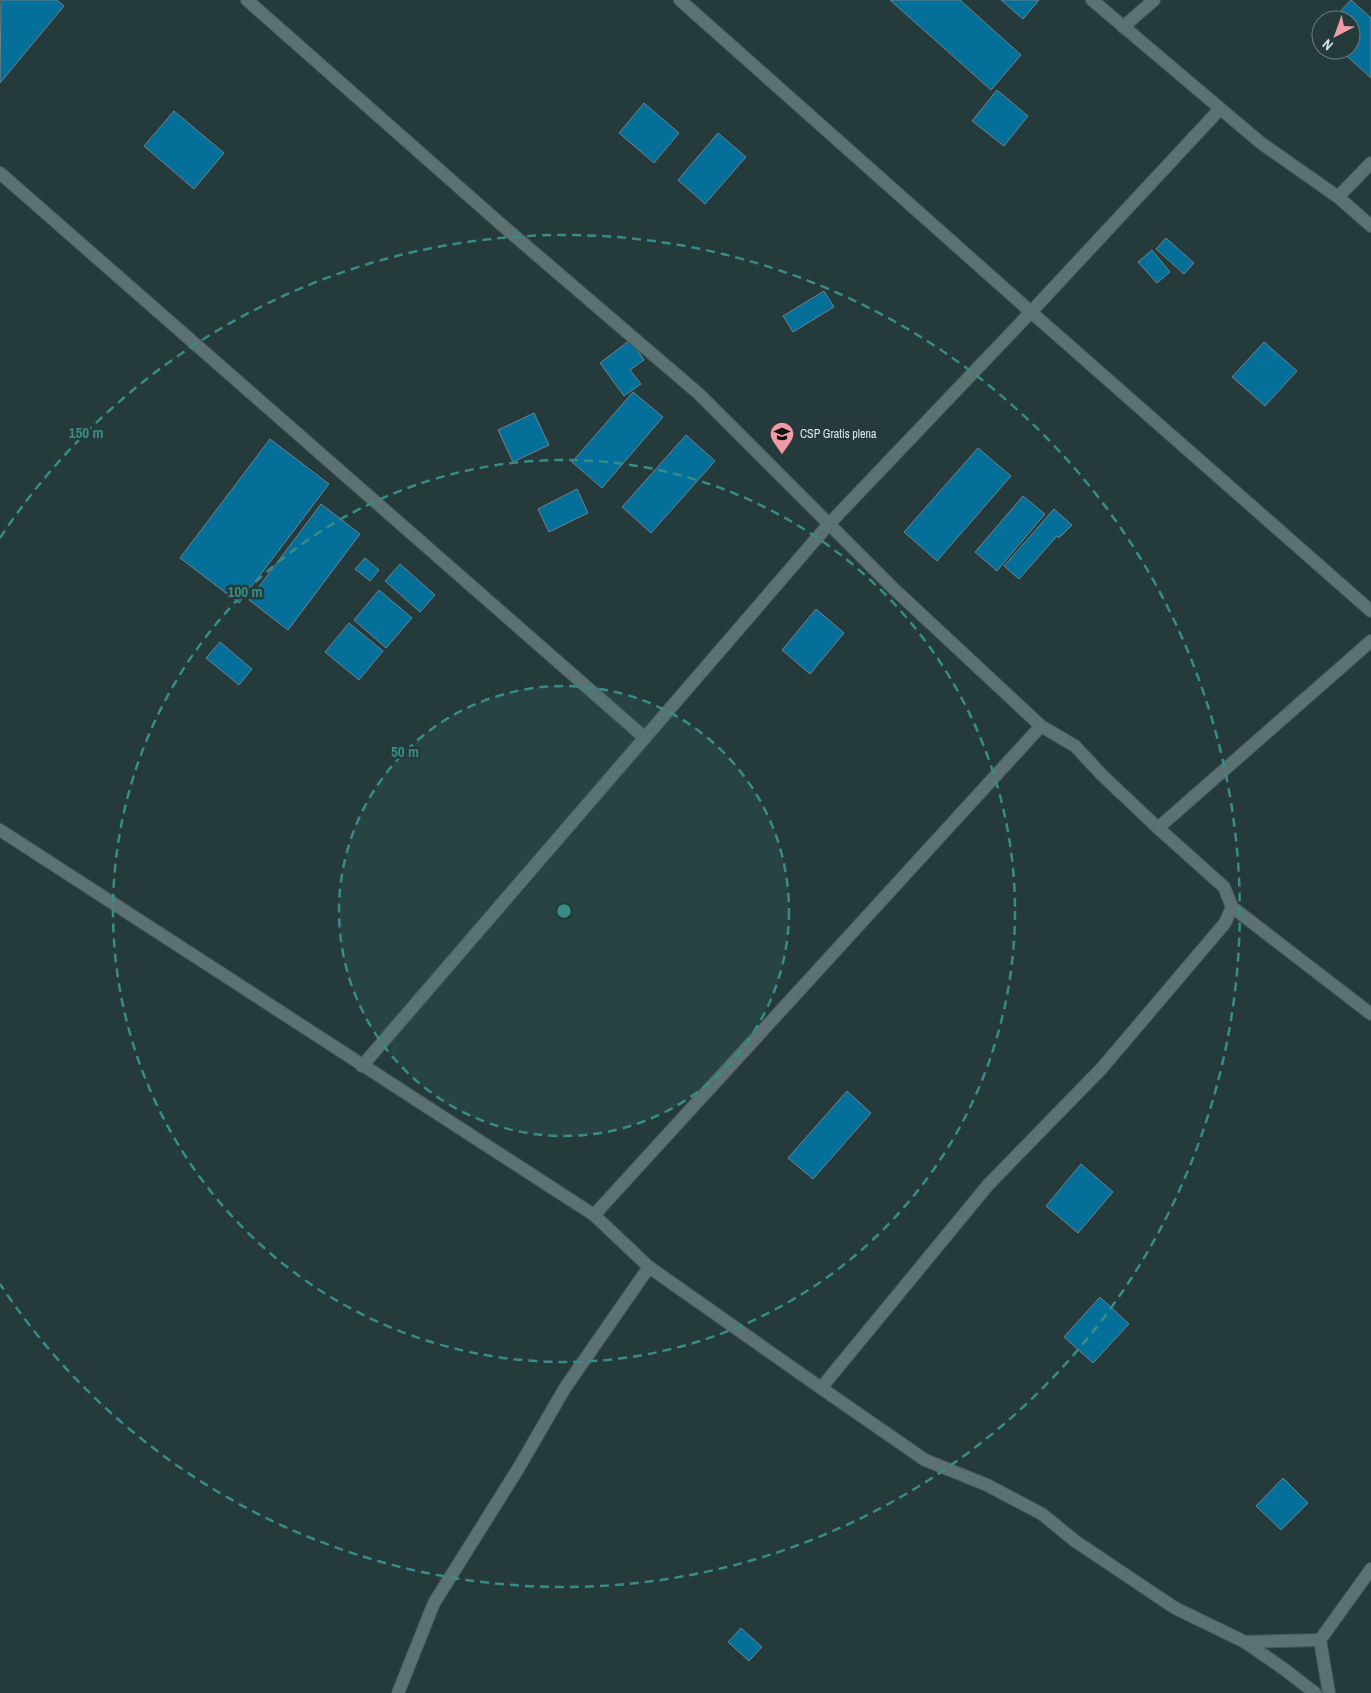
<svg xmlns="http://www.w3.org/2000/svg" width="1371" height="1693" viewBox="0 0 1371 1693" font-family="'Archivo Narrow',sans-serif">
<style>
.building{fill:#046f99;stroke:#70828c}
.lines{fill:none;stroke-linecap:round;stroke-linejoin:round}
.lane-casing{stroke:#465859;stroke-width:14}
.street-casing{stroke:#465859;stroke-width:14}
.lane{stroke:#5b7172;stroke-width:12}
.street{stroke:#5b7172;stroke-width:12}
.ring{fill:none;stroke:#388c86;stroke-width:2.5;stroke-dasharray:9 6}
.labels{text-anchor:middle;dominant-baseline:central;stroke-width:5;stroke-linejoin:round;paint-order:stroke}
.poi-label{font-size:12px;fill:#dae6e7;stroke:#253a3b;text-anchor:start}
.centre{fill:#388c86;stroke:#253a3b;stroke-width:2.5}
.ring-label{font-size:15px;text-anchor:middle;font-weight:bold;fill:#388c86;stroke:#253a3b;stroke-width:5;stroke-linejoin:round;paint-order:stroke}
</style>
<rect width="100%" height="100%" fill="#253a3b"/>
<g class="building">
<polygon points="1,0 57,0 64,6 0,83"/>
<polygon points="890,0 960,0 1021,55 991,90"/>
<polygon points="1001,0 1039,0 1023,19"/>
<polygon points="1351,0 1371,18 1371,78 1340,50 1351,50 1351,20 1332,20"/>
<polygon points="997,90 1028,116 1004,146 972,121"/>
<polygon points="644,103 679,133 654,163 619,133"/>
<polygon points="174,111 224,153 194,189 144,146"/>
<polygon points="718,133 746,157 705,204 678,180"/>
<polygon points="1166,238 1194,263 1184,274 1156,249"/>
<polygon points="1152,250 1170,272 1157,283 1138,262"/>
<polygon points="824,291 834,307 793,332 783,316"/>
<polygon points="630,340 644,360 630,370 641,384 624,396 600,363"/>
<polygon points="1264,342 1297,371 1265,406 1232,377"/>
<polygon points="633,392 663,417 602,488 572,462"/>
<polygon points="534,413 549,445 513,462 498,430"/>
<polygon points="686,435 715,461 651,533 622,507"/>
<polygon points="270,439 329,484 239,603 180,558"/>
<polygon points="978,448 1011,476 937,561 904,532"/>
<polygon points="577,489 588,513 549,532 538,509"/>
<polygon points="1023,496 1045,514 997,571 975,552"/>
<polygon points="321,504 360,534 288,630 249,600"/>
<polygon points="1054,509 1072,525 1059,538 1057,536 1019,579 1004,566"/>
<polygon points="365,558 379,570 370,581 355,569"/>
<polygon points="400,564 435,595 420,612 385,581"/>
<polygon points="379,590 412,618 386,648 354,620"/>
<polygon points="816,609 844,633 810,674 782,650"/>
<polygon points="349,623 383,651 359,680 325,652"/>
<polygon points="220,642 252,669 239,685 206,658"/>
<polygon points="847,1091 871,1113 813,1179 788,1158"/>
<polygon points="1081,1164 1113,1192 1078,1233 1046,1206"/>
<polygon points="1100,1297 1129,1324 1093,1363 1064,1337"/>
<polygon points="1283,1478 1308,1503 1281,1530 1256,1506"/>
<polygon points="741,1628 762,1647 749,1661 728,1642"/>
</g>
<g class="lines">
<defs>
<g id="lane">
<polyline points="1123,27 1154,0"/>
<polyline points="1338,197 1371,163"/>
</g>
<g id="street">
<polyline points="247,0 503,226 699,394 894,589 1041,726 1075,746 1102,775 1158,828"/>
<polyline points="680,0 1031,312 1371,611"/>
<polyline points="1092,0 1261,143 1338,197 1371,226"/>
<polyline points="0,173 645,738"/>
<polyline points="0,830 594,1215 649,1267 821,1388 925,1460 987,1485 1042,1514 1075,1541 1175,1608 1245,1642 1284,1669 1315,1693"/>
<polyline points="1232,907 1371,1014"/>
<polyline points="362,1066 829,524 1031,312 1220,109"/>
<polyline points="594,1215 1041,726"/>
<polyline points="821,1388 988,1185 1102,1068 1225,923 1232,907 1224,887 1158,828 1371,641"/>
<polyline points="1245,1642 1320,1640"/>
<polyline points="398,1693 434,1603 518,1469 565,1388 649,1267"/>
<polyline points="1329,1693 1320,1640 1371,1569"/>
</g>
</defs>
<use href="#lane" class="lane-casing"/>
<use href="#street" class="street-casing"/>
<use href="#lane" class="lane"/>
<use href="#street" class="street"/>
</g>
<circle cx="564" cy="911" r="225" fill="#388c86" fill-opacity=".12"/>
<g class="ring">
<circle cx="564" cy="911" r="225"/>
<circle cx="564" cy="911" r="451"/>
<path d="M0 538A676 676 0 1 1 0 1284"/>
</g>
<defs>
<symbol id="school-pin" viewBox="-11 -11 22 30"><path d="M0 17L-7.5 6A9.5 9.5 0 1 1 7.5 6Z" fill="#f39aa9" stroke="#253a3b"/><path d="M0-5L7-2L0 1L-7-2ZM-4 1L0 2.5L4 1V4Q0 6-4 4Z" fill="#111"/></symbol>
</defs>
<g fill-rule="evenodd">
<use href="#school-pin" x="768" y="420" width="28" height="38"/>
</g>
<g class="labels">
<g class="poi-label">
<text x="800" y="434">CSP Gratis plena</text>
</g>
</g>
<circle cx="564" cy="911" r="8" class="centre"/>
<g class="ring-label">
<text x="86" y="438">150 m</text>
<text x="245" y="597">100 m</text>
<text x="405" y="757">50 m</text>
</g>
<g transform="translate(1336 35) rotate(221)"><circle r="24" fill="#253a3b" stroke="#6d7f80"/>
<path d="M0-4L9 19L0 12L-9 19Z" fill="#f39aa9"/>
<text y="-8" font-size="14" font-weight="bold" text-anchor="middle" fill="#dae6e7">N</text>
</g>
</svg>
